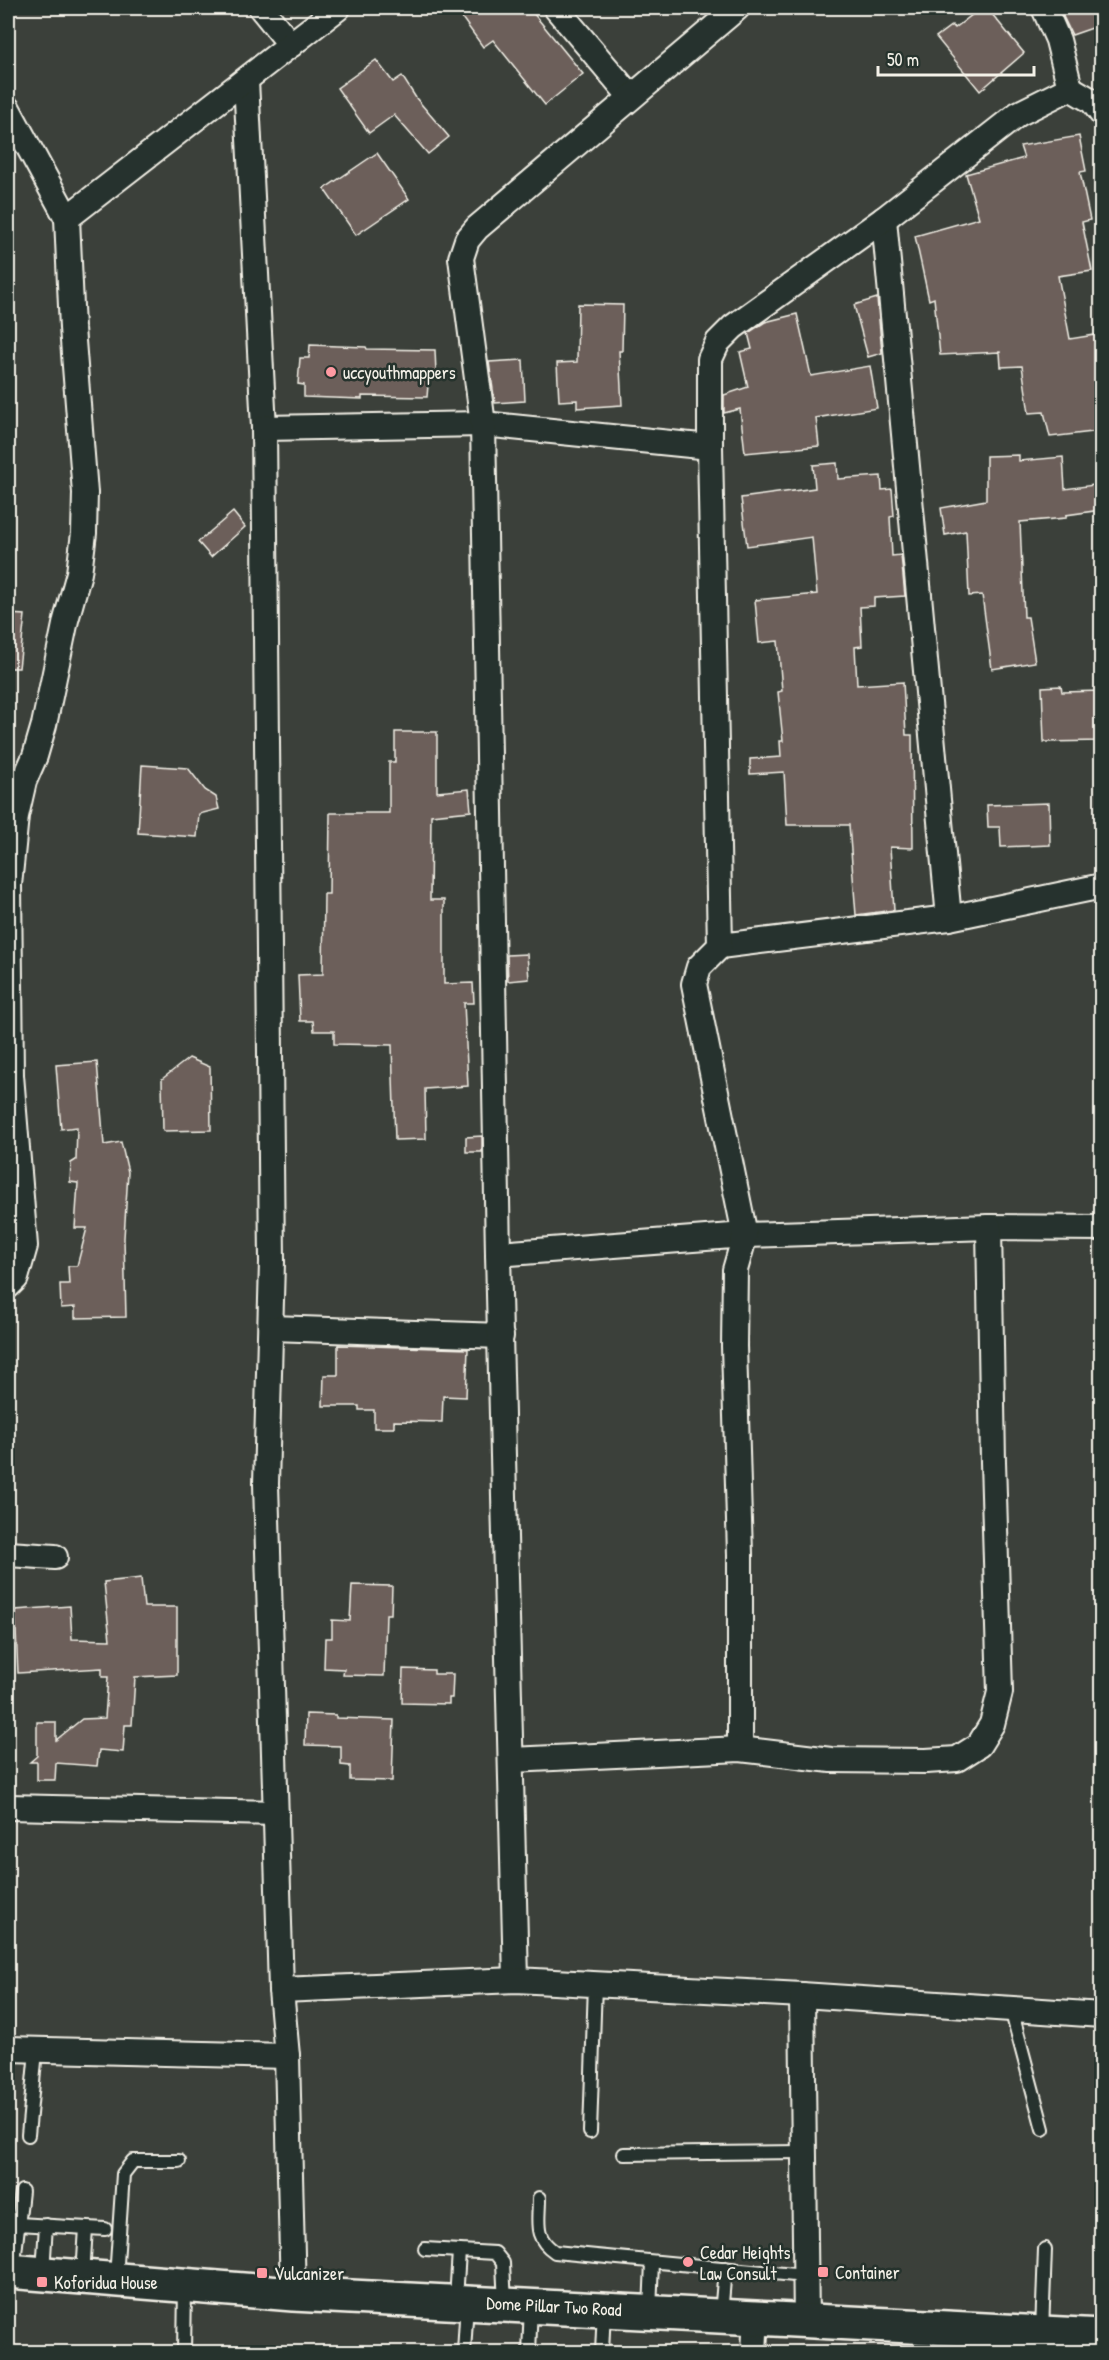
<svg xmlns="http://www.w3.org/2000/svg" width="1109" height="2360" viewBox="0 0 1109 2360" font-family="'Patrick Hand',sans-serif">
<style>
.building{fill:#6c5f5a;stroke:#f4f1e8;stroke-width:1.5}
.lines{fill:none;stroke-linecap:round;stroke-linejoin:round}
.lane-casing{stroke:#f4f1e8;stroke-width:16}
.street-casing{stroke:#f4f1e8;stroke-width:28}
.secondary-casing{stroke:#f4f1e8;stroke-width:38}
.lane{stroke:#26332d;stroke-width:12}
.street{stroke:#26332d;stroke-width:24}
.secondary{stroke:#26332d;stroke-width:33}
.poi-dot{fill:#ff9aa2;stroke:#26332d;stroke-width:2}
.labels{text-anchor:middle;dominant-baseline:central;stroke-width:5;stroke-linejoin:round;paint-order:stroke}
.poi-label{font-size:18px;fill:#f4f1e8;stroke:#26332d;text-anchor:start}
.street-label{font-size:18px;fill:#f4f1e8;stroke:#26332d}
</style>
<rect width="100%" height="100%" fill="#3b403a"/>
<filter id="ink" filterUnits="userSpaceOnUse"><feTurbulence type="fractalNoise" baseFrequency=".0167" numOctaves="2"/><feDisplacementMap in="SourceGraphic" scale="12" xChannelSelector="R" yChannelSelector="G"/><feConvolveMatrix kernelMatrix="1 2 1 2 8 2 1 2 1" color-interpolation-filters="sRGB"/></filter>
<g filter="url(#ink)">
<g class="building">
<polygon points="470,8 529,8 583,74 545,105 493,40 483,47 460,15"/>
<polygon points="981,8 987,8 1024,53 980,91 936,37 952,25 955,28"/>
<polygon points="1059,8 1101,8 1101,25 1072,35"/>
<polygon points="376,60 393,82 402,76 416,98 449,137 428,154 394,115 369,133 337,88"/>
<polygon points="1079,136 1086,171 1080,172 1090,220 1082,222 1092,271 1058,276 1070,339 1101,334 1101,364 1099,364 1101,431 1050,437 1044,412 1029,413 1022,366 1001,367 1000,352 940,355 934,298 929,300 915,236 979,218 966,174 1024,158 1020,146"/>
<polygon points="377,153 409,199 356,235 324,189"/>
<polygon points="877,298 882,353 868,357 854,305"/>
<polygon points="578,304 623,305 622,351 619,351 622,405 577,408 577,400 559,401 557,363 577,362"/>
<polygon points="797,314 811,376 870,366 877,408 816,418 819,446 745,453 740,409 724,413 724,395 748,387 740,352 752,349 748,333 765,322"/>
<polygon points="310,345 366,347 367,349 435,350 436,373 429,373 427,397 362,396 362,399 304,397 304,385 298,384 300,358 309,358"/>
<polygon points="523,360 525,401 495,403 489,362"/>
<polygon points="1019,455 1019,461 1063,457 1065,489 1101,484 1101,510 1066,515 1066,518 1020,522 1024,617 1028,617 1035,662 992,669 982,595 969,596 966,531 945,535 941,508 986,500 986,456"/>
<polygon points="837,463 838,479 881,476 882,490 892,489 894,516 890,517 892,556 901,555 905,596 874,598 874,606 860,607 862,646 855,647 857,685 903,682 906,735 912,735 913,848 890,847 894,910 856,915 849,825 787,825 784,772 750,774 750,759 781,757 780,741 783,741 778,692 782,691 778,641 759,643 755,600 817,594 812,537 747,546 741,498 815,488 813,465"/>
<polygon points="233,512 245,527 211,557 198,542"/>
<polygon points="8,614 25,615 19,668 8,668"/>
<polygon points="1061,686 1062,692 1101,691 1101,741 1044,742 1042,687"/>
<polygon points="395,732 437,732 437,792 469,789 471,811 431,815 430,900 444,900 444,984 473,983 474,1003 464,1003 468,1086 425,1089 426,1139 395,1140 392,1045 334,1044 334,1031 314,1031 313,1021 300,1021 298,975 323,974 324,894 329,894 330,813 389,813 389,762 395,762"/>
<polygon points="142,765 188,768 205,790 216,797 219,809 199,814 197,837 138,833"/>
<polygon points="1049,803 1050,845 1001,847 1000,827 988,827 987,805"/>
<polygon points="527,954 529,979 508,981 507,955"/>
<polygon points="189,1058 210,1067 211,1130 163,1131 162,1079"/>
<polygon points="97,1062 104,1145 121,1142 128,1172 124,1238 126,1317 75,1318 75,1307 61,1308 60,1284 69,1284 68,1266 77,1266 87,1228 75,1228 78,1183 70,1182 71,1163 76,1160 77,1127 61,1129 56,1065"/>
<polygon points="482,1136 482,1152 466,1152 466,1137"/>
<polygon points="338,1345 468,1349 466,1397 443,1396 442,1422 394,1421 394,1428 374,1428 374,1410 359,1410 359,1406 323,1406 324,1375 338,1375"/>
<polygon points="141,1578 144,1607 177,1607 177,1675 135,1677 132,1725 125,1725 123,1752 99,1750 97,1766 56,1763 55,1780 37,1780 37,1762 30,1762 37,1756 37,1722 56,1722 56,1740 82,1719 105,1718 108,1677 102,1677 102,1668 18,1673 15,1610 70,1606 72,1639 110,1640 104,1582"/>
<polygon points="352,1585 392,1586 391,1614 386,1614 384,1676 343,1675 344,1669 324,1668 325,1638 332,1638 332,1620 350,1621"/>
<polygon points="403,1669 434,1670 434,1674 453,1674 452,1698 449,1698 449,1704 402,1703"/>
<polygon points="306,1714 336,1715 336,1718 394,1720 392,1781 350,1780 350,1766 341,1765 341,1746 305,1745"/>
</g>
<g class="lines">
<defs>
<g id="lane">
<polyline points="1011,2009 1043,2129"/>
<polyline points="590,2132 595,1984"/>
<polyline points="28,2135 36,2051"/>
<polyline points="624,2154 804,2152"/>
<path d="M539,2198C539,2223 533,2237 555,2252L805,2276"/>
<polyline points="18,2224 105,2229"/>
<polyline points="425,2249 495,2253 503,2263 505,2304"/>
<polyline points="13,2271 22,2191"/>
<polyline points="43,2272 46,2225"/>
<polyline points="83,2275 86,2228"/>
<polyline points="116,2278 123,2174 133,2161 179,2161"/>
<polyline points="456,2300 459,2251"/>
<polyline points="650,2311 652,2262"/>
<polyline points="721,2315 725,2268"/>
<polyline points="1042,2332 1045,2249"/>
<polyline points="184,2352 185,2286"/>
<polyline points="464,2352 467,2303"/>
<polyline points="529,2352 531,2306"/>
<polyline points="602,2352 604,2310"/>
</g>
<g id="street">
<polyline points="261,8 291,45"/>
<polyline points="556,8 631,97"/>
<polyline points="1044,8 1058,40 1070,88"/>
<polyline points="246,81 264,428 272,1262 266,1484 281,1990 287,2056 293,2294"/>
<polyline points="8,109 67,218 72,328 85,493 84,533 79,573 66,620 44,725 35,756 24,781 16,816 9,885 11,1075 25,1246 16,1278 8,1286"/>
<polyline points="67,218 338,8"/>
<polyline points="884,219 949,918"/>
<polyline points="264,428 483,424 710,447"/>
<polyline points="720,946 949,918 1102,886"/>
<polyline points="498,1254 745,1235 989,1227 1102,1228"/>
<polyline points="272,1328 501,1336"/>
<polyline points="8,1554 55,1557"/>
<polyline points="740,1749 740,1555 734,1346 735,1270 745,1235 694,984 699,967 720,946 710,447 710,359 718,342 733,327 884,219 1018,114 1070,88 1092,101 1102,114"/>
<polyline points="512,1760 740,1749 831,1760 926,1761 957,1759 979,1745 992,1724 1000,1692 993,1462 989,1227"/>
<polyline points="8,1807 276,1813"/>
<polyline points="516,1980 498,1254 483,424 461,258 467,240 477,228 737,8"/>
<polyline points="281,1990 516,1980 802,1995 1102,2015"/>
<polyline points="802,1995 806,2321"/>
<polyline points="8,2049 287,2056"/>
<polyline points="754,2352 756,2316"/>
</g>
<polyline id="secondary" points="8,2271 293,2294 1102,2336"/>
</defs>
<use href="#lane" class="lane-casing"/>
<use href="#street" class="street-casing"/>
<use href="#secondary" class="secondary-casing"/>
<use href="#lane" class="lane"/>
<use href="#street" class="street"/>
<use href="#secondary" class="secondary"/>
</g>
</g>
<g class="poi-dot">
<circle cx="331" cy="372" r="6"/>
<circle cx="688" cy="2262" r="6"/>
<rect x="817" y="2266" width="12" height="12" rx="3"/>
<rect x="256" y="2267" width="12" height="12" rx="3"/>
<rect x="36" y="2276" width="12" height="12" rx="3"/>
</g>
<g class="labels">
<g class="poi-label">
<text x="343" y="372">uccyouthmappers</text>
<text x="700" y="2252">Cedar Heights<tspan x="700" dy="21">Law Consult</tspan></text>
<text x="835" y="2272">Container</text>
<text x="274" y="2273">Vulcanizer</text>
<text x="54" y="2282">Koforidua House</text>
</g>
<g class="street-label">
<text transform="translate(554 2306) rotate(3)">Dome Pillar Two Road</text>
</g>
</g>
<rect width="1109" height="2360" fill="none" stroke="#26332d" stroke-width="30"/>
<rect x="15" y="15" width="1079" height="2330" fill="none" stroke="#f4f1e8" stroke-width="2" filter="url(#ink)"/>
<path d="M878 66v9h156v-9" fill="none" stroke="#f4f1e8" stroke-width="3"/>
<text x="887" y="66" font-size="18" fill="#f4f1e8" stroke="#26332d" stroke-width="4.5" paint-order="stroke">50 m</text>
</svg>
